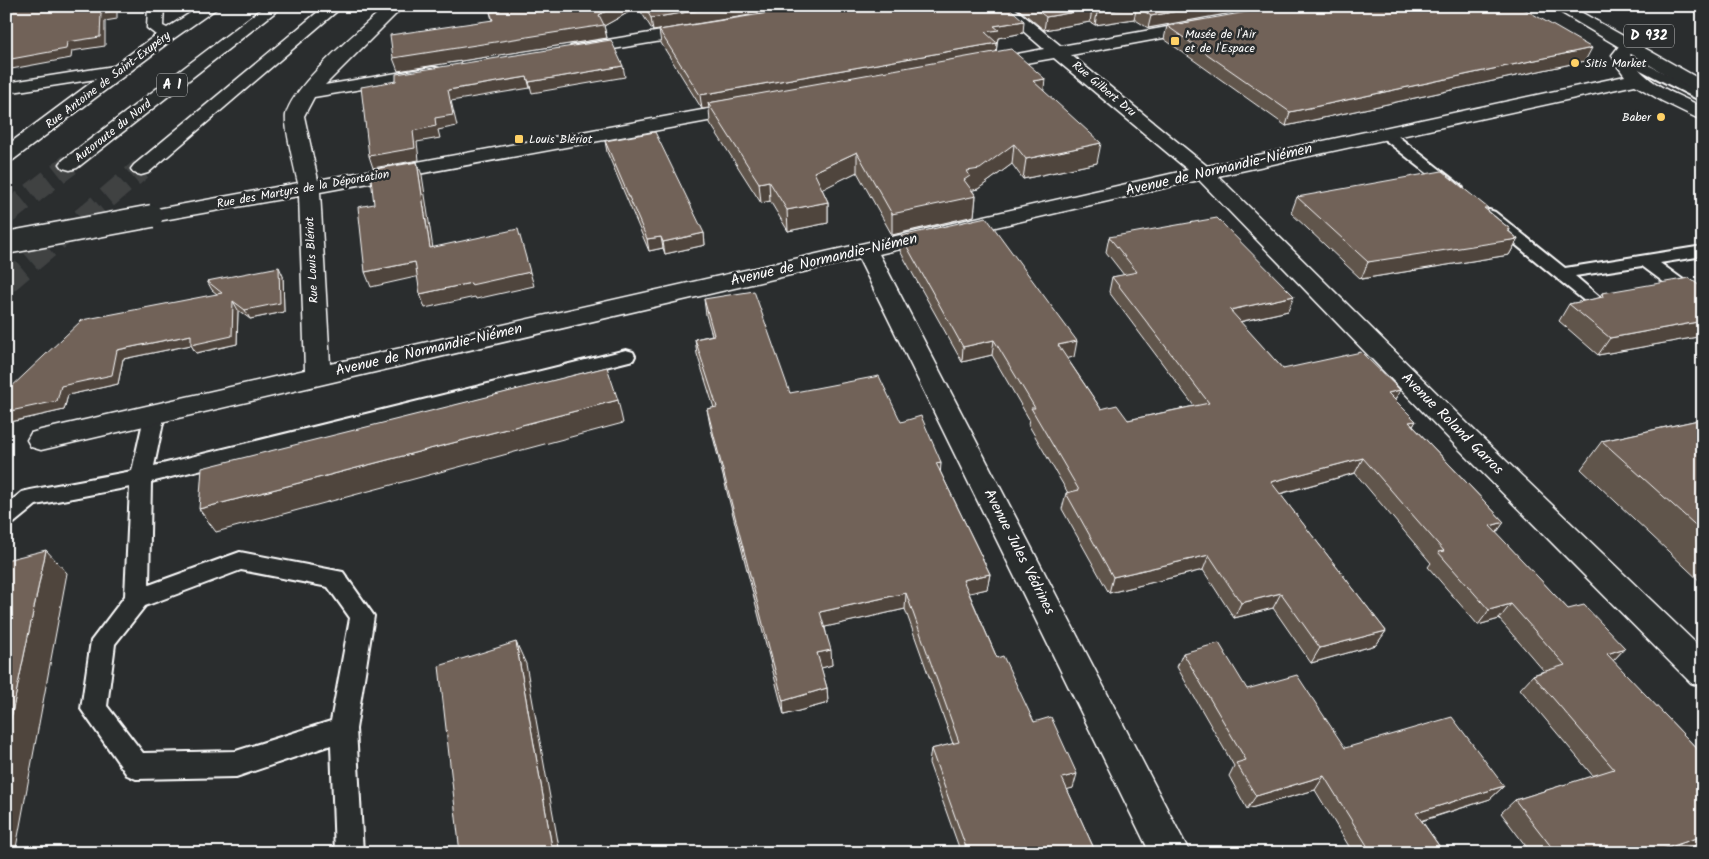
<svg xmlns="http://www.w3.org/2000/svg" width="1709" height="859" viewBox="0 0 1709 859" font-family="Kalam,sans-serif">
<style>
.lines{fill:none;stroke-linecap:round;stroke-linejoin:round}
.highway-tunnel{stroke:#3f4243;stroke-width:22;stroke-dasharray:22 11;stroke-linecap:butt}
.lane-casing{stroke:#fff;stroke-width:4}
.street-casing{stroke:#fff;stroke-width:3}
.primary-casing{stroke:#fff;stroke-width:3}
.highway-casing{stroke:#fff;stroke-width:3}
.lane{fill:#2a2d2e;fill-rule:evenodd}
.street{fill:#2a2d2e;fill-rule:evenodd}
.primary{fill:#2a2d2e;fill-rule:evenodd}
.highway{fill:#2a2d2e;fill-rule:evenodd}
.street-bridge-casing{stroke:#fff;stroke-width:25;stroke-linecap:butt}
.street-bridge{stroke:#2a2d2e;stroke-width:22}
.wall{fill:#61544c;stroke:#fff}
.shaded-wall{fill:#4f453e;stroke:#fff}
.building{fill:#716258;stroke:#fff}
.poi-dot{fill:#ffd166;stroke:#2a2d2e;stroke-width:2}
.labels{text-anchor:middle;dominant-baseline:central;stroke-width:5;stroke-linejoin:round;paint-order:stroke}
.far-poi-label{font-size:12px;fill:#fff;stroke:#2a2d2e;text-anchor:start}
.far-street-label{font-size:12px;fill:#fff;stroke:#2a2d2e}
.shield{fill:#2a2d2e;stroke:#bfc0c0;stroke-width:1}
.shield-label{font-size:14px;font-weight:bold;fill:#fff}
.street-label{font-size:15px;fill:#fff;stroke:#2a2d2e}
</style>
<rect width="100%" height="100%" fill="#2a2d2e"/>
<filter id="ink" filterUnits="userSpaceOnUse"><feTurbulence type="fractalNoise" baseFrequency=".02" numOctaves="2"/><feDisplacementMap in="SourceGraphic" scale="10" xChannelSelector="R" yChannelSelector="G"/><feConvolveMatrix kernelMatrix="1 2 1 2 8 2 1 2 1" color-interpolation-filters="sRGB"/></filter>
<g filter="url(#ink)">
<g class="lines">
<g class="highway-tunnel">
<polyline points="6,214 70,164"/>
<polyline points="6,283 141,169"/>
</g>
<defs>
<g id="lane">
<polygon points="1621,51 1703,93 1703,102 1617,58 1615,55"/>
<polygon points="1385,129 1390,130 1460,185 1463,188 1460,191 1450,191 1380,136 1378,133 1380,130"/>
<polygon points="1489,210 1495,212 1565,268 1703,246 1703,256 1660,263 1703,294 1703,308 1697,307 1642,266 1575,276 1602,299 1599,303 1587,303 1483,218 1481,215 1483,212"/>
<path d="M626,350L633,352L635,356L633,360L151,482L149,585L240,552L343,572L374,616L356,729L363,853H335L331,745L236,777L136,779L127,775L81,709L91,641L125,596L130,487L36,505L14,523L6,525V505L22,492L30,490L132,471L145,413L148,408L155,406L162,408L165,413L154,466ZM241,570L328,587L350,618L331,721L236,751L143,753L107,706L115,644L145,606Z"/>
</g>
<g id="street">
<polygon points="148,6 164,6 163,26 167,28 201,6 220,6 173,39 13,160 6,162 6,146 96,79 6,93 6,83 114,66 156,35 147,28"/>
<path d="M386,6H404L325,85L433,67L439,68L442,72L439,76L433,77L314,97L304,116L318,180L746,102L753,104L755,108L753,112L746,114L320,192L330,364L1188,170L1054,58L985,70L979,69L976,65L979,61L1044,49L994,6H1012L1061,46L1201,21L1207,23L1209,26L1207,29L1201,31L1071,55L1207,166L1625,76L1616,64L1612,55L1623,41H1635L1637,45L1630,55C1641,82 1678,95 1703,107V121L1662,101L1635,85L1218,176L1476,432L1703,650V687L1691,683L1456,446L1199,180L879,254L1190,853H1150L859,259L41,450L31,447L27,440L31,433L41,430L305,370L299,196L152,222L144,221L141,216L144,211L152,210L298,183C295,170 284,125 286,115C293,84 362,28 386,6Z"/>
<polygon points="698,25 704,26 706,30 704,34 577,55 571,54 568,50 571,46 577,45"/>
</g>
<polygon id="primary" points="1550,6 1570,6 1703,81 1703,94 1697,93"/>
<g id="highway">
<polygon points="265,6 283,6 77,168 70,170 63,168 60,164 63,160"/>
<polygon points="325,6 343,6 148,173 141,175 134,173 131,169 134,165"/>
</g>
</defs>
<use href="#lane" class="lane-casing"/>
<use href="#street" class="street-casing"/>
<use href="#primary" class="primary-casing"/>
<use href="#highway" class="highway-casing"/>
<use href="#lane" class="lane"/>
<use href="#street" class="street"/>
<use href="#primary" class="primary"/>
<use href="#highway" class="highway"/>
<defs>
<polyline id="street-bridge" points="6,243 152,216"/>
</defs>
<use href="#street-bridge" class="street-bridge-casing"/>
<use href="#street-bridge" class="street-bridge"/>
</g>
<g class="wall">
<polygon points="497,6 805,6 653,31 638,7 604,26 607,38 398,71 492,20 490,12 499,11"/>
<polygon points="1015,6 1270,6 1148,28 1134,19 1095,25 1090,22 1044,30"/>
<polygon points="1167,26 1585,61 1286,126 1164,39"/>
<polygon points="659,30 1023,33 998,38 996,52 1044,91 1097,163 1023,179 1012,164 978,189 972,190 976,196 974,216 892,235 857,172 822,189 828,202 828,223 788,231 770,201 761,203 710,123 709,108 702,109 661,43"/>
<polygon points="605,141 704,233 705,245 665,254 663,248 649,251 607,152"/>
<polygon points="1297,197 1488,208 1487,210 1510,229 1509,231 1518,239 1509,255 1361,279 1291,213"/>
<polygon points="901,236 1074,357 1067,358 1101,409 1128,420 1194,406 1109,292 1112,277 1124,275 1106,252 1109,237 1288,311 1240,322 1283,369 1395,400 1416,421 1413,426 1504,522 1496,533 1568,609 1625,648 1613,661 1703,755 1703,853 1700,853 1694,846 1673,853 1531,853 1501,813 1515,800 1593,776 1520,689 1533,675 1544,671 1499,619 1478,625 1428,567 1431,563 1355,473 1280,494 1386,631 1376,645 1311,663 1273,608 1234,618 1203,570 1109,593 1062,509 1066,493 1068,493 1028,424 1029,419 992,355 962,362 900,251"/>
<polygon points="283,276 284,312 250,319 238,310 237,344 196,353 191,345 123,359 118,384 68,395 64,410 6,423 6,392 217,294 212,290 207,281"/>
<polygon points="1703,288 1703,336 1598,355 1559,321 1569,304 1599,298 1602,293"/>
<polygon points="704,299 790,393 901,422 941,462 940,471 990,574 987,589 969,593 997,658 1073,788 1067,789 1096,853 961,853 929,763 931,749 953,744 905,609 825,627 832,665 821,668 827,688 828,703 784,715 710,425 707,409 714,408 697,354 695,339 712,335 706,315"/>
<polygon points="1703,419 1703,584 1581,469 1602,441"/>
<polygon points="1183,653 1247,689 1345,748 1504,786 1490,799 1422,821 1444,853 1353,853 1315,790 1247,809 1229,776 1234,766 1177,667"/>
</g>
<g class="shaded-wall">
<polygon points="113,6 117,6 117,19 105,21 105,46 72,51 71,58 6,70 6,60 67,42 101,13"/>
<polygon points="615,6 638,6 638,7 604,26 607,38 398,71 393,58 599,15"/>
<polygon points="725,6 805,6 653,31 651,18"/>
<polygon points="1137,6 1134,19 1095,25 1097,13"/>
<polygon points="1204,6 1270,6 1148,28 1151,16"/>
<polygon points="1092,9 1090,22 1044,30 1046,17"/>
<polygon points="1024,21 1023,33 998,38 997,43 984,45 985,32 994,26"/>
<polygon points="997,43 996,56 708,103 709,108 702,109 700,95"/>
<polygon points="1592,48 1585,61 1286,126 1290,112"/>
<polygon points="623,66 625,77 532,93 529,82"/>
<polygon points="527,77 530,88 451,101 457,126 438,130 440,138 417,142 419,160 373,168 369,156 435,118 448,90"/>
<polygon points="1045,79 1043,98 1033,81"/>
<polygon points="1101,143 1097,163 1023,179 1026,159"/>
<polygon points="1014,144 1012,164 978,189 969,191 976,196 974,216 892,235 892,214 964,180 967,171"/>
<polygon points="857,152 857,172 815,193 814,172"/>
<polygon points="417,162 422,175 435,262 430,248"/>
<polygon points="769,181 770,201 761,203 759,183"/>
<polygon points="828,202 828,223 788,231 787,210"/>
<polygon points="1510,229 1504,241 1518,239 1509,255 1361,279 1368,262"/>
<polygon points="704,233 705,245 665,254 663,242"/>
<polygon points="661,237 663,248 649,251 647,239"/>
<polygon points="415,262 420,276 371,287 365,272"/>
<polygon points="279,267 283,276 284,312 250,319 245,310"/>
<polygon points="530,272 534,286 476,299 475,297 425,308 420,294 471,283"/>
<polygon points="1294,296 1288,311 1225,325 1230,310"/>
<polygon points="233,301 238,310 237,344 196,353 191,345 123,359 118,384 68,395 64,410 6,423 6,412 61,386 117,350 191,335"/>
<polygon points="1703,321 1703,336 1598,355 1610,338"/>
<polygon points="994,340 992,355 962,362 963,347"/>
<polygon points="1077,341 1074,357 1055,361 1058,345"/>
<polygon points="1400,390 1392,406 1388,393"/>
<polygon points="618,400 623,423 216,532 199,509"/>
<polygon points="1416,421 1407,436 1409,422"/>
<polygon points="1363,458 1355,473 1264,498 1271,482"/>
<polygon points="941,462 940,478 936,463"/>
<polygon points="1504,522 1493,538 1490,526"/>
<polygon points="46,550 67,573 15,853 6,853 6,742"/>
<polygon points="1209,555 1203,570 1109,593 1113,577"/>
<polygon points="990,574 987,589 961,595 963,580"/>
<polygon points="906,593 905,609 821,628 820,612"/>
<polygon points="1281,593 1273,608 1234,618 1241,603"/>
<polygon points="1511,604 1499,619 1478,625 1489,610"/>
<polygon points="1386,631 1376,645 1311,663 1320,648"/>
<polygon points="516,642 526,664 560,853 553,853"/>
<polygon points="1625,648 1611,663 1607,654"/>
<polygon points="831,650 832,665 818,669 817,653"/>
<polygon points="827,688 828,703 784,715 783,701"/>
<polygon points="1077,774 1073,788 1058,792 1062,778"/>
<polygon points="1324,776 1315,790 1247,809 1256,796"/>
<polygon points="1504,786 1490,799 1404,826 1416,813"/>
<polygon points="1703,836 1703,840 1694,846 1673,853 1652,853"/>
</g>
<g class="building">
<polygon points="6,6 113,6 112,11 101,13 100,37 67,42 66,49 6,60"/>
<polygon points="499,6 615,6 599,15 604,25 393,58 390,35 493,20 490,12 500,11"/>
<polygon points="644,6 725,6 651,18"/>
<polygon points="813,6 1007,6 1024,21 994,26 999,30 985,32 997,43 700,95 659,30"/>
<polygon points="1032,6 1136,6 1097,13 1092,9 1046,17"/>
<polygon points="1137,6 1204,6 1151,16"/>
<polygon points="1281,6 1519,6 1592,48 1290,112 1167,26"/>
<polygon points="611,40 623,66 529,82 527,77 448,90 453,115 435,118 436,126 413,131 415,148 369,156 361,87 396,81 396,74"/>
<polygon points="1011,49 1045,79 1033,81 1101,143 1026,159 1014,144 980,169 967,171 970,176 964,180 976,196 892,214 857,152 814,172 828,202 787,210 769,181 759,183 708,103"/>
<polygon points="655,132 704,233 663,242 661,237 647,239 605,141"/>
<polygon points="417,162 430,248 518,229 530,272 471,285 471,283 420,294 415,262 365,272 358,207 374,204 370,170"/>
<polygon points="1442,171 1488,208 1484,208 1510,229 1507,230 1518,239 1368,262 1297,197"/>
<polygon points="986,217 1077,341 1058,345 1101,409 1117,405 1128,420 1209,403 1112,277 1137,272 1109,237 1217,218 1294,296 1230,310 1283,369 1361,352 1400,390 1388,393 1416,421 1409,422 1504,522 1490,526 1568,609 1584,605 1625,648 1607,654 1703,755 1703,836 1652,853 1556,853 1515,800 1614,769 1533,675 1565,665 1511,604 1489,610 1438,552 1444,551 1363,458 1271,482 1386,631 1320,648 1281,593 1241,603 1209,555 1113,577 1066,493 1079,490 1031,408 1035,408 994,340 963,347 901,236"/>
<polygon points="279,267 280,303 245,310 233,301 232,336 191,345 191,335 117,350 112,375 61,386 57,401 6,412 6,392 82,320 222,293 207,281"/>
<polygon points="1689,278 1703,288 1703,321 1610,338 1569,304 1603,297 1602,293"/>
<polygon points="754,291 790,393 879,376 901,422 921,416 941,462 936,463 990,574 963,580 997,658 1003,656 1034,722 1051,717 1077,774 1062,778 1096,853 968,853 931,749 959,742 906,593 820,612 831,650 817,653 827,688 783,701 707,409 717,407 695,339 714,335 704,299"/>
<polygon points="607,367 618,400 199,509 202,468"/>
<polygon points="1703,419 1703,532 1602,441"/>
<polygon points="46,550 6,742 6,560"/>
<polygon points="516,642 553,853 460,853 439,666"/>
<polygon points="1219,643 1247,689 1297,675 1345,748 1452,717 1504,786 1416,813 1444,853 1352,853 1368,847 1324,776 1256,796 1236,763 1246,760 1183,653"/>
</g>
</g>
<g class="poi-dot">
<rect x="1170" y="36" width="10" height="10" rx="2.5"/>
<circle cx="1575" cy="63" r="5"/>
<circle cx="1661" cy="117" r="5"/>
<rect x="514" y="134" width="10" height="10" rx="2.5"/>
</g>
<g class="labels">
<g class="far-poi-label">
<text x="1185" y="34">Musée de l'Air<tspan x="1185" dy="14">et de l'Espace</tspan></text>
<text x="1585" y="63">Sitis Market</text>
<text x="1651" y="117" text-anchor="end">Baber</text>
<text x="529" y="139">Louis Blériot</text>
</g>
<g class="far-street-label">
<text transform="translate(108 80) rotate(-37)">Rue Antoine de Saint-Exupéry</text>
<text transform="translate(1104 89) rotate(40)">Rue Gilbert Dru</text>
<text transform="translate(113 131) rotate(-38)">Autoroute du Nord</text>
<text transform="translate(303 189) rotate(-10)">Rue des Martyrs de la Déportation</text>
<text transform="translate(312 260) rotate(-93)">Rue Louis Blériot</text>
</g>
<g class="shield">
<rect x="1624" y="24.5" width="50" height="23" rx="4"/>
<rect x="157" y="73.5" width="30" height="23" rx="4"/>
</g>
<g class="shield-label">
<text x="1649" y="36">D 932</text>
<text x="172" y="85">A 1</text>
</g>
<g class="street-label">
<text transform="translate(1219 170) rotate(-13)">Avenue de Normandie-Niémen</text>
<text transform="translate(824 260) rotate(-13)">Avenue de Normandie-Niémen</text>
<text transform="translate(429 350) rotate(-13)">Avenue de Normandie-Niémen</text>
<text transform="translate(1452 424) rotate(45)">Avenue Roland Garros</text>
<text transform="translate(1019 552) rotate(63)">Avenue Jules Védrines</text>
</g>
</g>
<rect width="1709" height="859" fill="none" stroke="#2a2d2e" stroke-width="25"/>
<rect x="12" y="12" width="1684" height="834" fill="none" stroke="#fff" stroke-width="2" filter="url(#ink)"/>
</svg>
